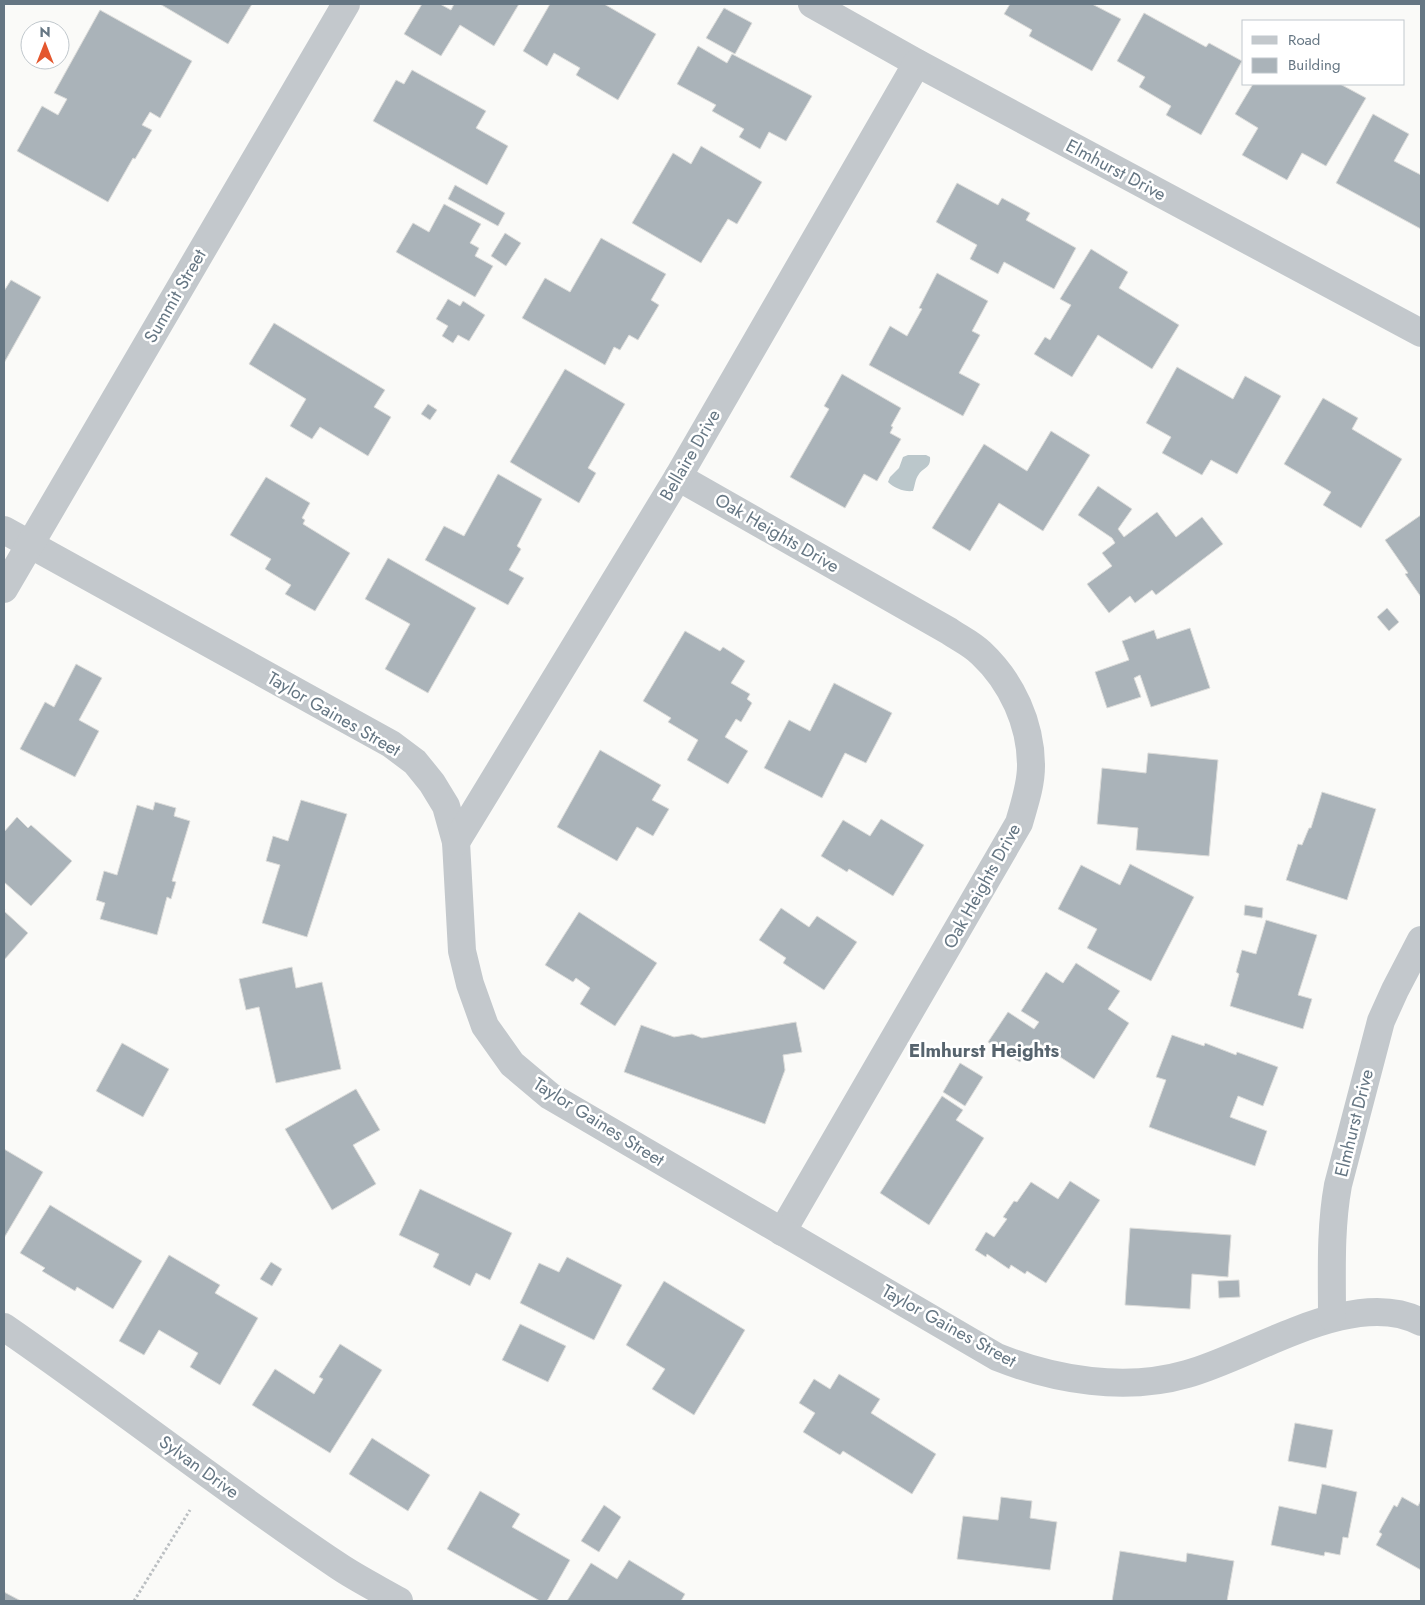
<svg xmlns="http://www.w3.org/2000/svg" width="1425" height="1605" viewBox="0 0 1425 1605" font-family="Jost,sans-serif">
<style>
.water{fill:#bbc7cb}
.building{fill:#aab3b9;stroke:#dcdcda}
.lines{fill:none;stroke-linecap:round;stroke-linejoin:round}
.path{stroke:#bbbfc2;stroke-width:3;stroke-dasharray:2.5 2.5;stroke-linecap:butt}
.minor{stroke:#c3c8cc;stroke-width:28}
.labels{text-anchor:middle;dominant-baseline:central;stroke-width:5;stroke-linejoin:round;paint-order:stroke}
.street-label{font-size:18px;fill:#657683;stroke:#fff}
.neighbourhood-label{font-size:19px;font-weight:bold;fill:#57646e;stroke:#fff}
</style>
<rect width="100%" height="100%" fill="#fafaf8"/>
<path class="water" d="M908,455H926L930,457C931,468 924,467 919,474C915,479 915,486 913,491C904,492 894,488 888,482L890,477L899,468L903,457Z"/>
<g class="building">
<polygon points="160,4 252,4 228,44"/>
<polygon points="422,4 440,4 451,10 454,4 519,4 494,46 460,25 441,56 404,34"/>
<polygon points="550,4 604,4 656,34 618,100 576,75 580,68 554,53 547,66 523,51"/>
<polygon points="1010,4 1092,4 1121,19 1092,71 1029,36 1032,30 1004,14"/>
<polygon points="724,8 752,23 735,54 706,38"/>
<polygon points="100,10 192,61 160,118 150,112 142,125 152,130 135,159 133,158 108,202 17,151 42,106 58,115 67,99 54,93"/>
<polygon points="1144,13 1206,47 1209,43 1242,61 1201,135 1166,115 1171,106 1139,87 1145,77 1117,61"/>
<polygon points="698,46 727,63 732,54 812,96 786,141 769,132 760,149 739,137 744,129 712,111 716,105 677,84"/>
<polygon points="412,70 486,111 476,128 508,146 487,185 373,121 396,80 404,84"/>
<polygon points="1253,84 1340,84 1366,98 1326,166 1302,153 1287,180 1242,155 1258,128 1235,114"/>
<polygon points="1373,114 1409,134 1394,161 1421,175 1421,229 1336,183"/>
<polygon points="701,146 762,182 737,224 728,219 701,263 632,223 673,153 691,164"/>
<polygon points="957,183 998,205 1002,198 1030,213 1026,220 1076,248 1054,289 1004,262 998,274 970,259 977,245 936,222"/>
<polygon points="455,185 505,213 498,226 448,199"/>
<polygon points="444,204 481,224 470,243 479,248 475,256 493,266 475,297 396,252 413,223 429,232"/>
<polygon points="505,233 521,243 506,266 491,256"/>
<polygon points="601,238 666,274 651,300 659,305 638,340 629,335 620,350 614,347 605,365 522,318 545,278 570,292"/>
<polygon points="1091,249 1128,272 1119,288 1179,325 1152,369 1098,335 1072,377 1034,354 1045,337 1050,340 1071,305 1060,299"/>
<polygon points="937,273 988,301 972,331 980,335 959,373 980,384 963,416 869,365 890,326 907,336 922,309 919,308"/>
<polygon points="11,280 41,297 4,363 4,291"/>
<polygon points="448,299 460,306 463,301 485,315 469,341 458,335 453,343 442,336 448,326 436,319"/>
<polygon points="274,323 385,390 374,407 391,417 368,456 320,427 312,439 290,426 306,399 249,364"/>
<polygon points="1177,367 1233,399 1245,376 1281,396 1237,474 1211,460 1202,475 1162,453 1171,437 1146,423"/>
<polygon points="565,369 625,404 588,468 596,473 579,503 510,462"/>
<polygon points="842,374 901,408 891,426 893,427 890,433 901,439 877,481 864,474 845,508 790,477 829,409 824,406"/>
<polygon points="1323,398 1358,418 1352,429 1402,459 1361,528 1323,505 1331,492 1284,464"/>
<polygon points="428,404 437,410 430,420 421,414"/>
<polygon points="1051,431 1090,455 1043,531 999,503 970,551 932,528 984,444 1027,471"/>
<polygon points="498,474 542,499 517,546 521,549 509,570 524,578 508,605 425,560 444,526 464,536"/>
<polygon points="266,477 310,503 302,518 305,520 303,524 350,553 315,611 285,594 291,585 265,569 271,559 230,535"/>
<polygon points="1098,486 1132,509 1118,529 1124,537 1157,512 1176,537 1202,517 1223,544 1156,595 1152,590 1135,603 1130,596 1109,613 1087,584 1112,566 1102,553 1115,543 1112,538 1078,515"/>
<polygon points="1421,515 1421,597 1405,574 1408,573 1385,540"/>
<polygon points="388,558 476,608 428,693 385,669 410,624 365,599"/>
<polygon points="1387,608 1399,622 1389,631 1377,617"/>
<polygon points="1190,628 1210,688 1151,707 1140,675 1134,678 1141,697 1107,708 1095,672 1129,660 1122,641 1154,630 1157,639"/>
<polygon points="685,631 720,651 723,647 745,661 731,683 750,694 747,699 752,703 741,722 736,719 725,737 748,751 728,784 687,760 698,740 668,722 671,718 643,701"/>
<polygon points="76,664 102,678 79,720 99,731 75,777 20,749 45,702 54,707"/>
<polygon points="834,683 892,713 866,763 845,753 822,798 764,768 789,720 810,731"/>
<polygon points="600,750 661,785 652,800 669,809 653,836 637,827 617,861 557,827"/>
<polygon points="1148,753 1218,760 1209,856 1136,850 1138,828 1097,824 1102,768 1146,773"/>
<polygon points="1322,792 1376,809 1347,900 1286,880 1298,844 1302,845 1309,828 1311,828"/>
<polygon points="301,800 347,814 307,937 262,923 280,865 266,861 273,836 288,841"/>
<polygon points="155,802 176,808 174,816 190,821 172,881 176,882 171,899 167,897 157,935 100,919 105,903 96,900 104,871 117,875 137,805 153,810"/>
<polygon points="17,817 28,828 31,825 72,861 31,906 4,882 4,832"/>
<polygon points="881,819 924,845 893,896 849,869 847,872 821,856 843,820 870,836"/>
<polygon points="1130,864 1194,897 1151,981 1087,948 1097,929 1058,909 1081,865 1120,885"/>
<polygon points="1245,905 1263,908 1262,918 1244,915"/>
<polygon points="4,908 5,910 4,911 28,933 4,960"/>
<polygon points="781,908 809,927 817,916 857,942 824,990 783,963 786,958 759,940"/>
<polygon points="579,912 657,963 615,1026 580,1004 590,988 576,978 573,982 545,965"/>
<polygon points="1266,920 1317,935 1298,995 1312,999 1303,1029 1230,1006 1239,974 1236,972 1242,950 1256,954"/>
<polygon points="1076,963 1120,991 1108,1009 1129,1023 1094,1079 1034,1040 1020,1062 988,1042 1008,1012 1034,1029 1039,1022 1021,1011 1046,972 1063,983"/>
<polygon points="292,967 296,988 322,982 341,1069 276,1083 259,1007 246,1010 239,979"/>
<polygon points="796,1022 802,1052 783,1055 785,1070 765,1124 624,1072 641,1025 674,1037 692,1034 702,1038"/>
<polygon points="1172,1035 1204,1046 1205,1043 1236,1055 1237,1052 1278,1067 1263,1106 1238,1096 1230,1117 1267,1131 1255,1166 1149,1127 1166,1080 1156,1077"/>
<polygon points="122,1043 169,1069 143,1117 96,1091"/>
<polygon points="960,1063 983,1077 965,1106 943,1092"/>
<polygon points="356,1089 380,1130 353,1145 376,1184 332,1210 285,1129"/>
<polygon points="942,1096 963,1110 956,1120 984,1138 929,1225 880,1193"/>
<polygon points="4,1149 43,1172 4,1238"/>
<polygon points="1070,1181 1100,1200 1046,1283 1027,1271 1025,1274 1011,1265 1009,1269 987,1254 986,1257 975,1250 986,1232 994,1237 1007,1219 1003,1217 1014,1201 1017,1202 1031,1182 1058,1199"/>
<polygon points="420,1189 512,1233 490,1280 476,1273 470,1286 433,1267 439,1254 399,1235"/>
<polygon points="50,1205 142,1261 113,1309 77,1287 75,1291 42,1271 45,1268 20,1253"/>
<polygon points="1130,1228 1231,1235 1228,1277 1192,1274 1190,1309 1125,1305"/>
<polygon points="169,1255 220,1285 215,1293 258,1318 220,1385 190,1367 198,1353 159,1330 144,1355 119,1341"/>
<polygon points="567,1257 622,1285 594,1340 520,1303 539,1263 559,1272"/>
<polygon points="271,1262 282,1269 272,1286 260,1279"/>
<polygon points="1239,1280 1240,1297 1219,1298 1218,1281"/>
<polygon points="664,1281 745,1330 694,1415 652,1389 665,1369 626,1345"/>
<polygon points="520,1324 566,1346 548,1382 502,1360"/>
<polygon points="340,1344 382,1370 330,1453 252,1405 275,1369 314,1394 323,1379 319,1377"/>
<polygon points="839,1374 880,1399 871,1413 936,1454 912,1494 843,1451 840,1455 803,1432 815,1413 799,1403 814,1379 830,1389"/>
<polygon points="1295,1423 1333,1430 1326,1468 1288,1461"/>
<polygon points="372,1438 430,1475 408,1511 349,1474"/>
<polygon points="1322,1484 1357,1492 1348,1538 1343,1537 1340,1555 1325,1552 1324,1556 1271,1545 1279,1506 1316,1514"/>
<polygon points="480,1491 520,1514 512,1527 570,1560 547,1601 540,1601 447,1549"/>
<polygon points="1001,1497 1032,1501 1030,1518 1057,1522 1050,1570 957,1559 963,1516 998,1520"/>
<polygon points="1402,1497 1418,1506 1421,1500 1421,1570 1376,1545 1382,1534 1379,1532 1394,1505 1397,1507"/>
<polygon points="604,1505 621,1517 599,1552 581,1541"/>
<polygon points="1120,1551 1186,1562 1187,1553 1234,1561 1227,1601 1112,1601"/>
<polygon points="629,1560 685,1594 681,1601 567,1601 591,1563 617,1579"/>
<polygon points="4,1592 21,1601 4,1601"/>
</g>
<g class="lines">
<polyline class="path" points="134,1601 190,1510"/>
<g class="minor">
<polyline points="812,4 917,63 1421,333"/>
<path d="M678,477L949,631C959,638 972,644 981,653C1012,682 1031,724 1031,766C1031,786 1024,805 1019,823L782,1232"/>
<path d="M4,530L391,744L415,762L432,783L446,806L456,842L462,951L470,984L485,1026L512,1064L550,1096L997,1357C1055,1380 1125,1392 1187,1374C1253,1356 1354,1286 1421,1322"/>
<polyline points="4,589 346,4"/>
<polyline points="456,842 678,477 917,63"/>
<path d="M1332,1317C1332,1273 1330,1229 1338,1185L1381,1021L1395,990L1421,940"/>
<path d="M4,1327C116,1404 223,1489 337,1565C356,1578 378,1589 399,1601"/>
</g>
</g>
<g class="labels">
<g class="street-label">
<text transform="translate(1116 170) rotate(28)">Elmhurst Drive</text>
<text transform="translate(175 296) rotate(-60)">Summit Street</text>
<text transform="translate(690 455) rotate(-60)">Bellaire Drive</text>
<text transform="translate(777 533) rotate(30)">Oak Heights Drive</text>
<text transform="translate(334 714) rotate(30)">Taylor Gaines Street</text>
<text transform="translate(982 886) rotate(-61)">Oak Heights Drive</text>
<text transform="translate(599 1122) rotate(32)">Taylor Gaines Street</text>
<text transform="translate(1354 1123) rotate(-76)">Elmhurst Drive</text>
<text transform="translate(949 1326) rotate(29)">Taylor Gaines Street</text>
<text transform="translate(199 1467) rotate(36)">Sylvan Drive</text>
</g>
<g class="neighbourhood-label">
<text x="984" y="1050">Elmhurst Heights</text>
</g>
</g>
<rect width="1425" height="1605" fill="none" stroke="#657683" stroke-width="10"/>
<rect x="1242" y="20" width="162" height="65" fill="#ffffff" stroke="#c1c8cd"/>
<rect x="1252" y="36" width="25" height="8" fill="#c3c8cc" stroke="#c1c8cd"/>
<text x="1288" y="45" font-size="15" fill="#657683">Road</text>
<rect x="1252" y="58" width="25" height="15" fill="#aab3b9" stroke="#c1c8cd"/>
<text x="1288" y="70" font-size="15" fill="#657683">Building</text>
<g transform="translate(45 45)"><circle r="24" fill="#ffffff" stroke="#c1c8cd"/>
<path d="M0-4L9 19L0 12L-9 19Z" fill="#e4572e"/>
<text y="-8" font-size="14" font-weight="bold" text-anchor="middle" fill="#657683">N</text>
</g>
</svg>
